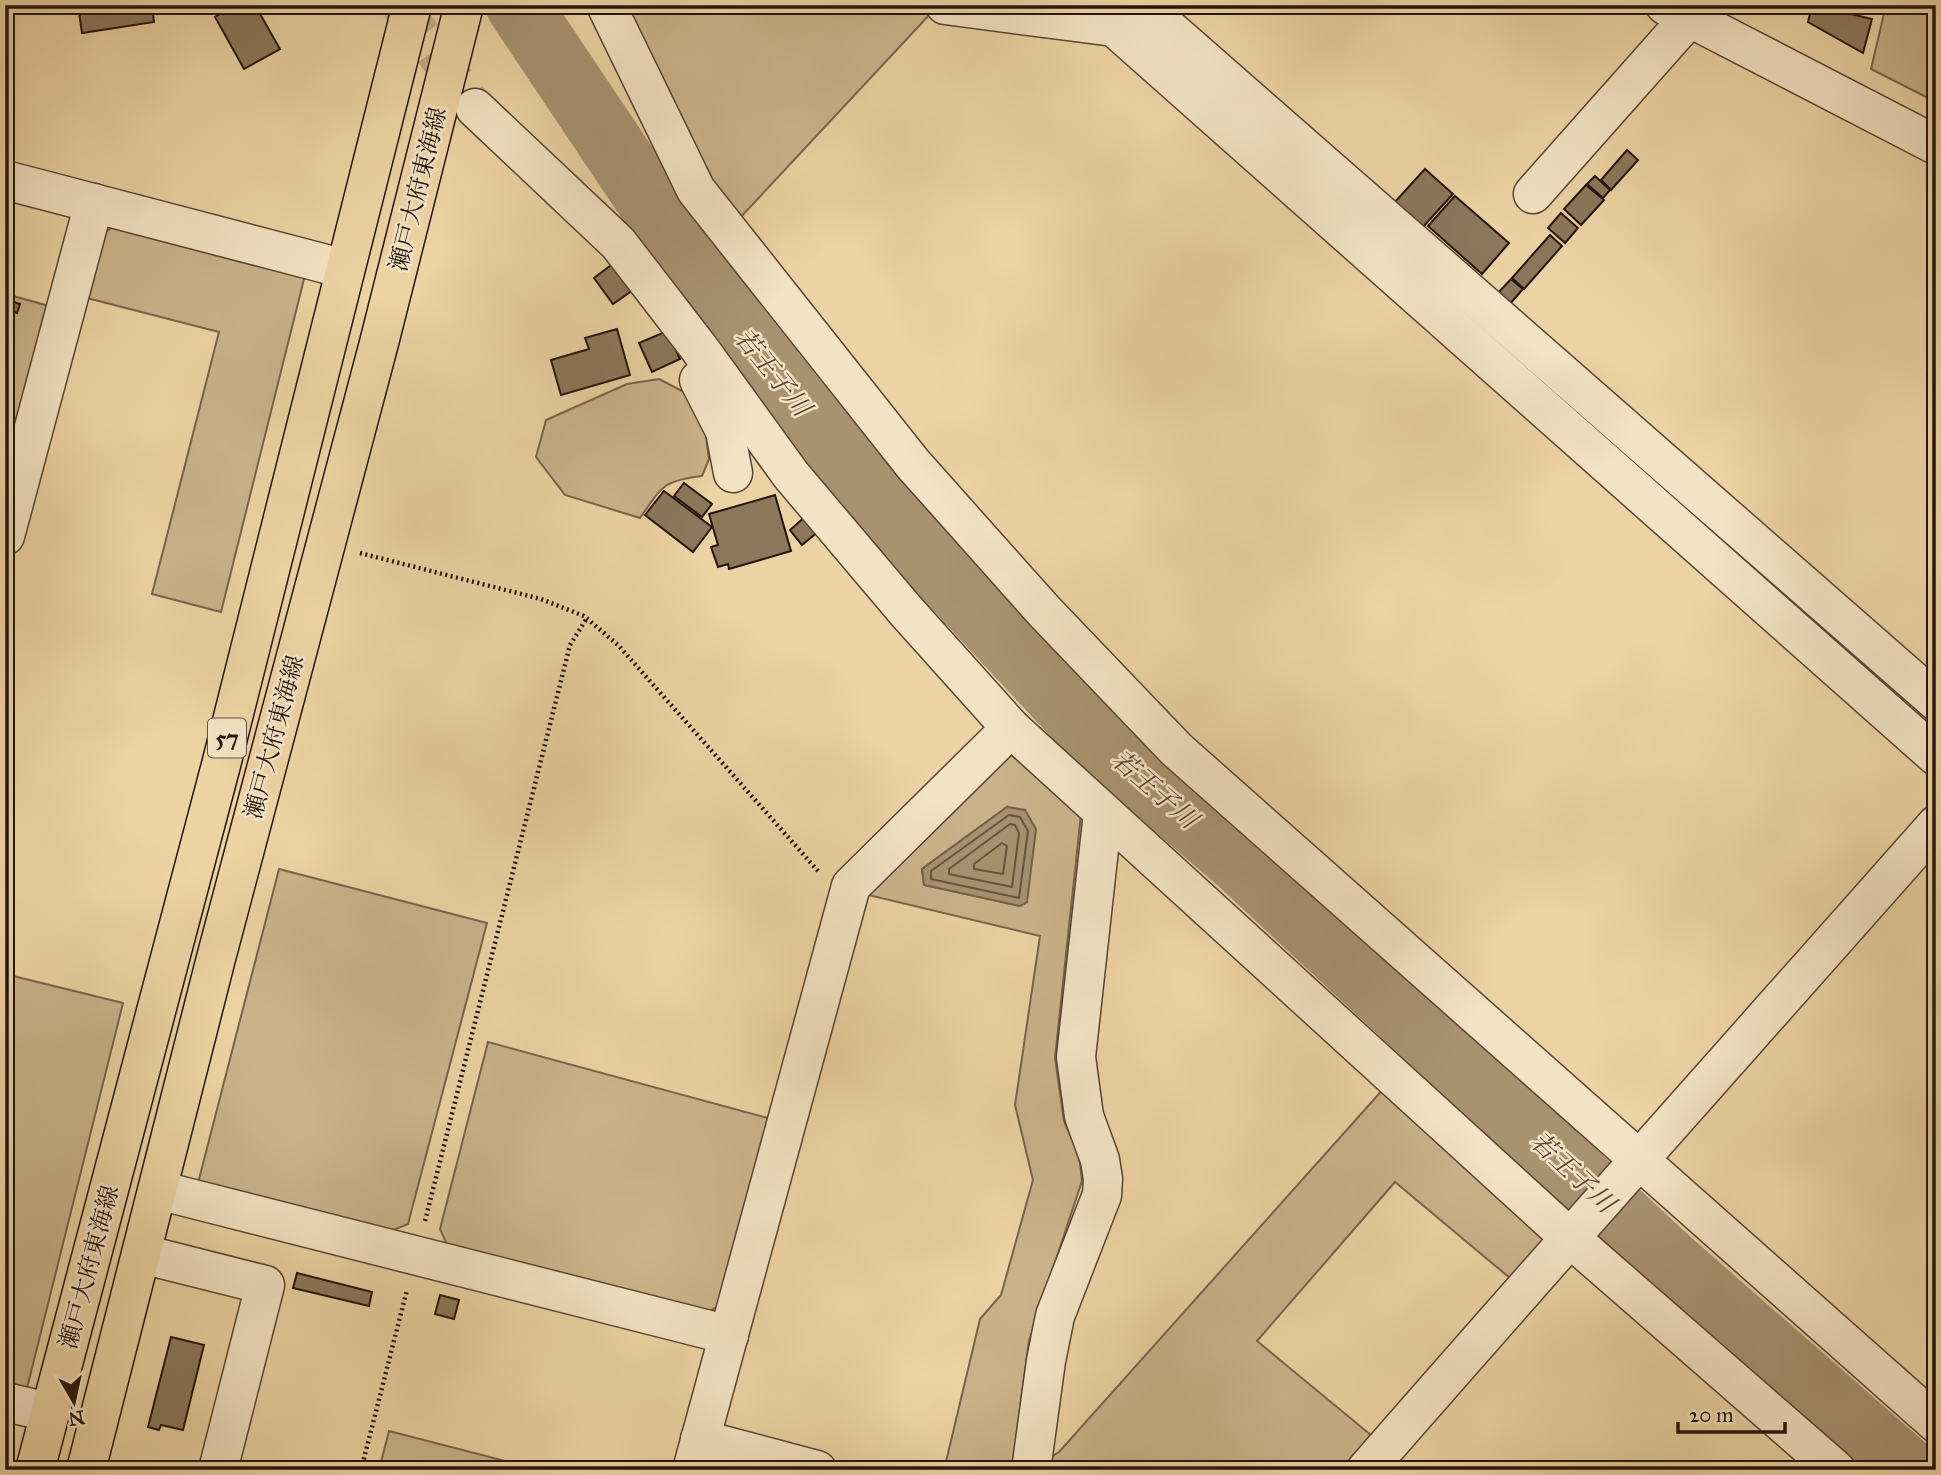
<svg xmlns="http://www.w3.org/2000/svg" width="1941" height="1475" viewBox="0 0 1941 1475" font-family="'IM FELL Great Primer','Noto Serif JP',serif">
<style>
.green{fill:#cab38a;stroke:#78644c;stroke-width:2;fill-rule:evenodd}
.water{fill:#a89270;stroke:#746049;stroke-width:2}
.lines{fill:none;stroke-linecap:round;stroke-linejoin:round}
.shore{stroke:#66533f;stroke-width:2}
.stream{stroke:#746049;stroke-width:10}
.river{stroke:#a89270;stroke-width:65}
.building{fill:#8c775b;stroke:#25140e;stroke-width:2}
.minor-tunnel{stroke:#c4ad85;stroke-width:38;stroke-dasharray:38 19;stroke-linecap:butt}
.minor-casing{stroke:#574433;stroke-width:41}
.major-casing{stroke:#25140e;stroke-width:41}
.path{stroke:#25140e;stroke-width:4.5;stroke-dasharray:2 3.5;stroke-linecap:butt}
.minor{stroke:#f3e2c3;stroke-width:38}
.major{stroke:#ecd3a3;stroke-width:38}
.labels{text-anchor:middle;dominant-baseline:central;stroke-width:5;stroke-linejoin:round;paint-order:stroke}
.shield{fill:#f3e2c3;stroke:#635244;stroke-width:2}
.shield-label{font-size:23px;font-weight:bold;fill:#25140e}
.street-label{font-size:24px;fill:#25140e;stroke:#f3e2c3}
.water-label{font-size:26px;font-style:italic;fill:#594635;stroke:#f3e2c3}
</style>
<rect width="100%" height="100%" fill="#ecd3a3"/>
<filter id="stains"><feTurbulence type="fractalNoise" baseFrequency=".00286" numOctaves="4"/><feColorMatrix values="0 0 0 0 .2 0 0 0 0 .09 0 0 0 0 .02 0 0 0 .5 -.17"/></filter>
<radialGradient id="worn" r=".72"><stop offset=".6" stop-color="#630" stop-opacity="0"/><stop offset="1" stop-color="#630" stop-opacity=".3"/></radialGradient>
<g class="green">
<polygon points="619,5 889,5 933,11 739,219 716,190"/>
<polygon points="1886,5 1936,5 1936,102 1871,69"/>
<polygon points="116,224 305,275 221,612 152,594 219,332 83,297 98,238"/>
<polygon points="6,294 49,306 21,414 12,424 5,425"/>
<path d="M659,379L686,393L704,422L709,459L702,476C661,481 662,487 640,518L565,495L536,457L546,420L627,384Z"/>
<path d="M1012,752L1081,814L1055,1058L1064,1121L1079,1155L1082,1181L1029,1341L1012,1470H944L980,1319L1001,1295L1033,1180L1015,1105L1040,936L860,893ZM1007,807L1027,902L1020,906L924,885L922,869Z"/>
<polygon points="279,869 487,923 408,1224 391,1231 198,1183"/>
<polygon points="5,974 123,1003 25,1396 5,1391"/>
<polygon points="488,1042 768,1118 720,1305 705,1314 447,1245 440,1229"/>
<polygon points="1386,1086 1551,1235 1517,1284 1395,1182 1257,1341 1377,1440 1350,1470 1040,1470 1040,1464 1059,1452"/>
<polygon points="389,1431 540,1470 379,1470"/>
</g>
<polygon class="water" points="1007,807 1025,810 1036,829 1027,902 1020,906 924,885 922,869"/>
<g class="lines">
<g class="shore">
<polygon points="1009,815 1020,817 1028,831 1019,898 931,879 931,871"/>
<polygon points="1010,824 1015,825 1019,833 1012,887 949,874 949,869"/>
<polygon points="1002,843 1007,846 1003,874 974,869 974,864"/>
</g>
<g class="stream">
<polyline points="1579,414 1609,440"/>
<polyline points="1092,773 1097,739"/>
</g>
<polyline class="river" points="518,5 712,295 873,498 1097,739 1238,860 1671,1263 1907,1470"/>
</g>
<g class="building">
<polygon points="78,5 152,5 154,22 82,33"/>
<polygon points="236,5 255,5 280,49 244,69 215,17"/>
<polygon points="1812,5 1872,19 1863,53 1808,22"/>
<polygon points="1627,150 1638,160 1611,190 1601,180"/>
<polygon points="1425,169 1453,194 1422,228 1394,203"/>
<polygon points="1595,176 1610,190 1603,198 1587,184"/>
<polygon points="1586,185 1604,200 1581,225 1564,209"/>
<polygon points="1455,196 1509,243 1482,274 1428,226"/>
<polygon points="1561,213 1578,228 1565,243 1548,228"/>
<polygon points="1550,235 1562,246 1524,289 1512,278"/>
<polygon points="614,263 633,290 613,304 594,278"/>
<polygon points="1511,279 1523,289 1508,306 1496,295"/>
<polygon points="10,301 20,304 17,313 7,310"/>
<polygon points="617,329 630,375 561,395 551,360 589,349 585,338"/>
<polygon points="667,331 680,359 652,372 639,343"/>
<polygon points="684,483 712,504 702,517 674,496"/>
<polygon points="664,491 712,527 693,552 645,515"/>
<polygon points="775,495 791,551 729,569 728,564 718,567 711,547 718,545 709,514"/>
<polygon points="806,516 819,531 802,545 790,530"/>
<polygon points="297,1273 372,1292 369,1306 293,1288"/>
<polygon points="440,1295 459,1300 454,1319 435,1314"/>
<polygon points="171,1337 204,1345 183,1430 161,1425 159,1430 148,1427"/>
</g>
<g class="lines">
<polyline class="minor-tunnel" points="400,5 475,108"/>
<defs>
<g id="minor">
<polyline points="606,5 696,190 913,464 1044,611 1176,749 1936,1423"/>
<polyline points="945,5 1114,27 1936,756"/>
<polyline points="1136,5 1152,14 1936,701"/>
<polyline points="1665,5 1936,145"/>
<polyline points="475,108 618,243 699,348 791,475 906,611 1011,728 1569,1237 1836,1470"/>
<polyline points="5,180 345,269"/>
<polyline points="1533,194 1689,18"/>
<polyline points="699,380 725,431 733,473"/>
<polyline points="5,536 94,203"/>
<polyline points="158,1190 729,1335"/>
<polyline points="142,1254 265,1285 218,1470"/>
<polyline points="5,1402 49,1412"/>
<polyline points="700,1439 817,1470"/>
<polyline points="692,1470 851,886 1011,728"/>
<polyline points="1031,1470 1046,1361 1055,1316 1102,1195 1103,1179 1100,1160 1084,1116 1076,1057 1103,813"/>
<path d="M1366,1470C1554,1254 1746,1040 1936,825"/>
</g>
<g id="major">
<polyline points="35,1470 221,765 412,5"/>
<polyline points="86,1470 215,962 379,343 464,5"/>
</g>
</defs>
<use href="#minor" class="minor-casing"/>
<use href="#major" class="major-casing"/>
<g class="path">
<polyline points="360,553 541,599 584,616 618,645 818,871"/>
<polyline points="425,1221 570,645 587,618"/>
<polyline points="361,1470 407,1290"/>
</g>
<use href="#minor" class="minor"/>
<use href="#major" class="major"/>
</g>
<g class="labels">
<rect class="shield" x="208" y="718.5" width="38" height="39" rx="5"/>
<g class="shield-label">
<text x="227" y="738">57</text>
</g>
<g class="street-label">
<text transform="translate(418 189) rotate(-76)">瀬戸大府東海線</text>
<text transform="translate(274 737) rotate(-75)">瀬戸大府東海線</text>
<text transform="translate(89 1267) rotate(-75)">瀬戸大府東海線</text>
</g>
<g class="water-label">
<text transform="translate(773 372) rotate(51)">若王子川</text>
<text transform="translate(1155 789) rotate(41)">若王子川</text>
<text transform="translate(1573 1172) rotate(43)">若王子川</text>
</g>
</g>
<rect width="1941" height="1475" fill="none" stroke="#ecd3a3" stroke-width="28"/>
<rect x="7" y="7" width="1927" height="1461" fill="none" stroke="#25140e" stroke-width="3.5"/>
<rect x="14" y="14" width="1913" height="1447" fill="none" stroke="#25140e" stroke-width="2"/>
<g transform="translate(74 1402) rotate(171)" stroke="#f3e2c3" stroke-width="5" paint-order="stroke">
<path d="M0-5L12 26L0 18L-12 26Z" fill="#25140e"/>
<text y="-10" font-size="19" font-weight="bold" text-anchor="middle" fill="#25140e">N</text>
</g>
<path d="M1678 1422v10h107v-10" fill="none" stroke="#25140e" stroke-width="3.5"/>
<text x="1689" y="1422" font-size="21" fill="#25140e" stroke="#f3e2c3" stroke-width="5" paint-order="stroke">20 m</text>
<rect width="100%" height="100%" filter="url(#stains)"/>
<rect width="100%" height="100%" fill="url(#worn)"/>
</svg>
